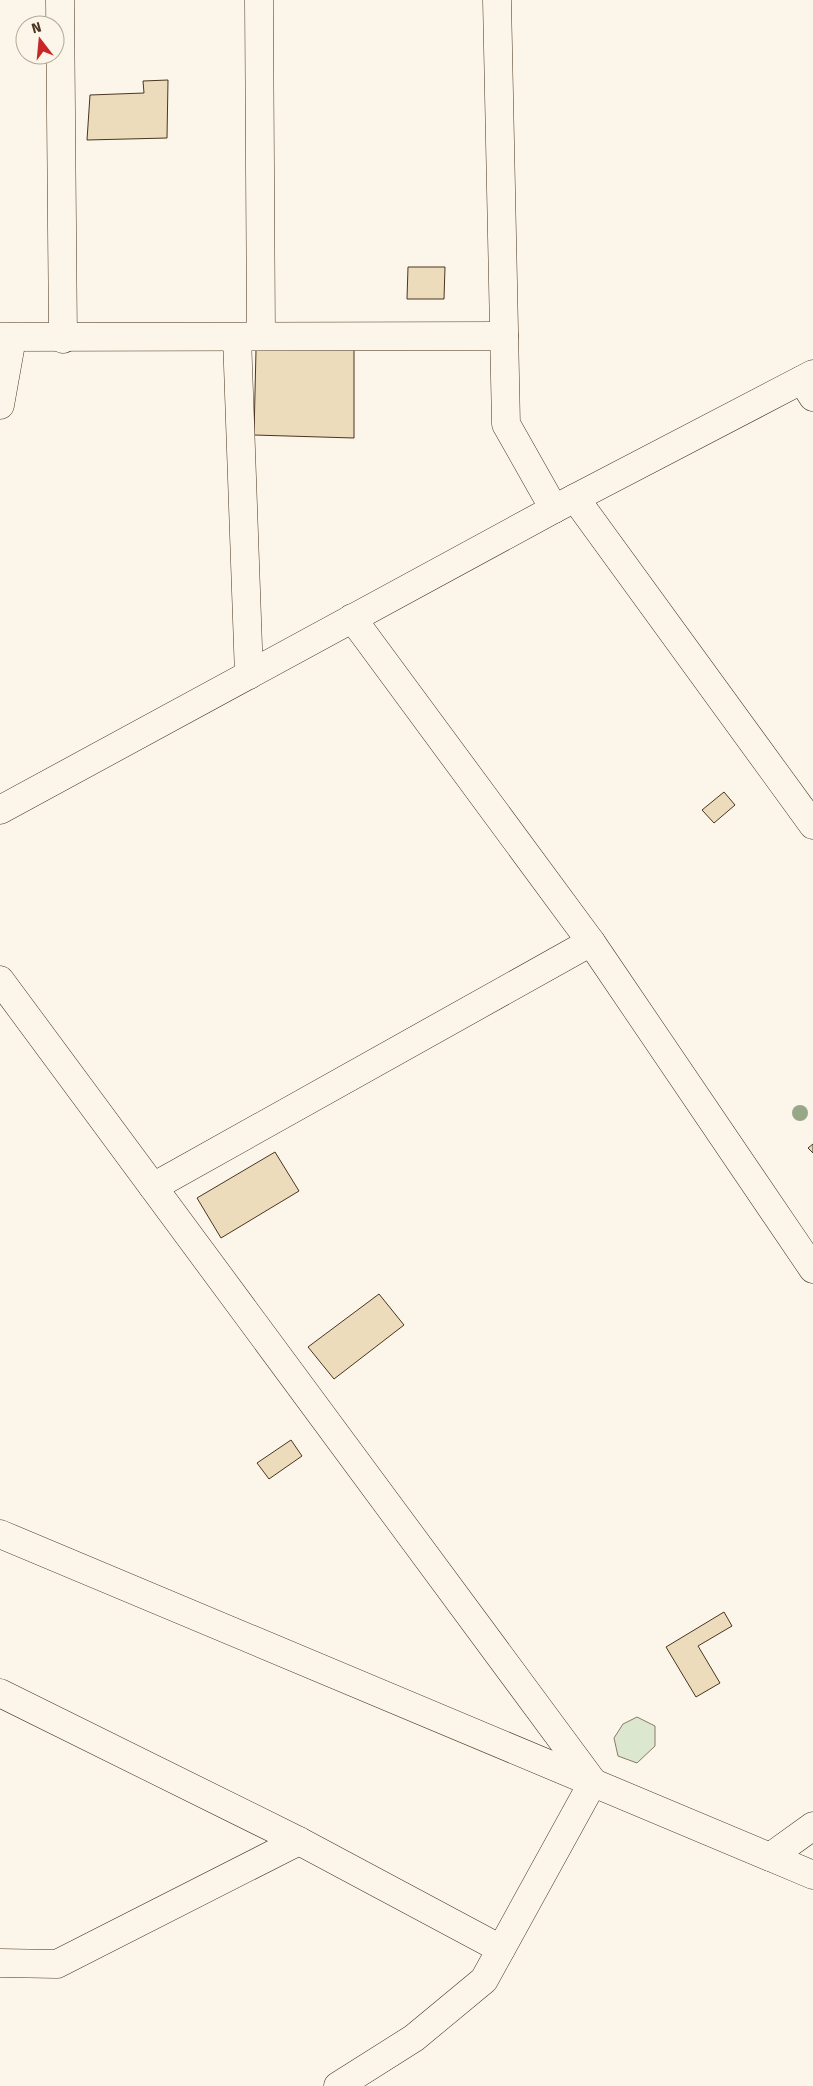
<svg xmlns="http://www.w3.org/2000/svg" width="813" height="2086" viewBox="0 0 813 2086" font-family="'Fira Sans',sans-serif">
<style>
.green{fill:#dce7d0;stroke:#887966}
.building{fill:#ecdcbc;stroke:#4a3520}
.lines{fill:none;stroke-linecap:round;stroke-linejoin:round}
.minor-casing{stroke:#4a3520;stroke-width:29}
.major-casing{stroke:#4a3520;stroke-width:29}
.minor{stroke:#fbf6e9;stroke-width:28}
.major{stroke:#fbf6e9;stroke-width:28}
.tree{fill:#96a887}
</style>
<rect width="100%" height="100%" fill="#fbf6e9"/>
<polygon class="green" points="637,1717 655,1726 655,1746 637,1763 618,1756 614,1738 623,1724"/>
<g class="building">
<polygon points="168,80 167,138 87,140 90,95 144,93 143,81"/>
<polygon points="408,267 445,267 444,299 407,299"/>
<polygon points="354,345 354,438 254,435 256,350"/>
<polygon points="724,792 735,805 714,823 702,810"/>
<polygon points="813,1144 813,1153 808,1148"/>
<polygon points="275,1152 299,1191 221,1238 197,1198"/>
<polygon points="379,1294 404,1325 334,1379 308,1347"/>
<polygon points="291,1440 302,1456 269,1479 257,1463"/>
<polygon points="724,1612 732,1626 698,1646 720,1683 696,1697 666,1647"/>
</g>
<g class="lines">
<defs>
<g id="minor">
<polyline points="60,0 63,339"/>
<polyline points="259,0 261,336"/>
<polyline points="497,0 506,424 554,509"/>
<polyline points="0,337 504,336"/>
<polyline points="237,337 249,675"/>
<polyline points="802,380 813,397"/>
<polyline points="0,405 12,338"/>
<polyline points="575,498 813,825"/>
<polyline points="352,618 591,942 813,1269"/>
<polyline points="0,980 593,1782 484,1980 414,2038 338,2086"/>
<polyline points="153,1187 591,942"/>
<polyline points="0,1534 813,1875"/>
<polyline points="0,1693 299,1841 501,1949"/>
<polyline points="770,1857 813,1826"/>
<polyline points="0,1963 57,1964 299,1841"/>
</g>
<polyline id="major" points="0,810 554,509 813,374"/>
</defs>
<use href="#minor" class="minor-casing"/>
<use href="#major" class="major-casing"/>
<use href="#minor" class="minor"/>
<use href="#major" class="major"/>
</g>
<circle class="tree" cx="800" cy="1113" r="8"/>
<g transform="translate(40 40) rotate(344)"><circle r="24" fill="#fbf6e9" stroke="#b4a999"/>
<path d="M0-4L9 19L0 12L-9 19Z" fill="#c62828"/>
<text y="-8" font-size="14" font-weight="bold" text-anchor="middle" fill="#4a3520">N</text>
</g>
</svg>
